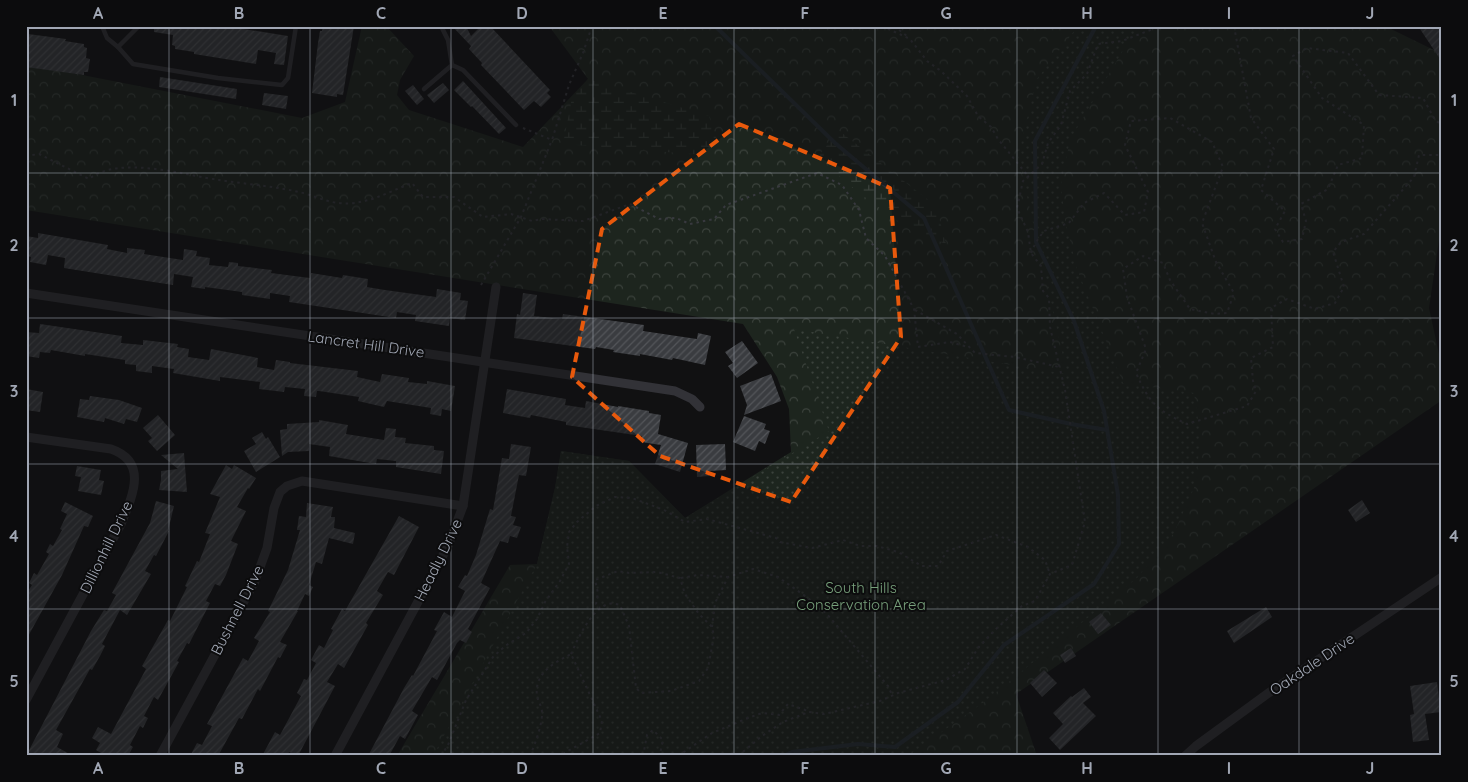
<svg xmlns="http://www.w3.org/2000/svg" width="1468" height="782" viewBox="0 0 1468 782" font-family="Quicksand,sans-serif">
<style>
.forest{fill:url(#forest-crowns)}
.wetland{fill:url(#wetland-marsh)}
.park{fill:url(#park-dots)}
.lines{fill:none;stroke-linecap:round;stroke-linejoin:round}
.stream{stroke:#272f36;stroke-width:4}
.building{fill:url(#building-hatch)}
.path{stroke:#38393f;stroke-width:2;stroke-dasharray:2.5 4;stroke-linecap:butt}
.service{stroke:#323237;stroke-width:4.5}
.minor{stroke:#323237;stroke-width:9}
.marked{fill:none;stroke:#e8590c;stroke-width:4;stroke-dasharray:10 6;stroke-linejoin:round}
.grid{fill:none;stroke:#a1a7b4;stroke-width:1;stroke-opacity:0.55}
.labels{text-anchor:middle;dominant-baseline:central;stroke-width:4;stroke-linejoin:round;paint-order:stroke}
.street-label{font-size:15px;fill:#a1a7b4;stroke:#0c0c0d}
.park-label{font-size:15px;fill:#77a07b;stroke:#0c0c0d}
.neatline{fill:none;stroke:#a1a7b4;stroke-width:2}
.grid-label{font-size:16px;text-anchor:middle;font-weight:bold;fill:#a1a7b4}
</style>
<defs>
<pattern id="forest-crowns" width="20" height="18" patternUnits="userSpaceOnUse" patternTransform="scale(1.25)"><rect width="20" height="18" fill="#1d251e"/><path d="M2 6a3 3 0 1 1 6 0M12 15a3 3 0 1 1 6 0" fill="none" stroke="#3b423c"/></pattern>
<pattern id="wetland-marsh" width="20" height="14" patternUnits="userSpaceOnUse" patternTransform="scale(1.25)"><rect width="20" height="14" fill="#1d251e"/><path d="M1 5h8M5 5V1M11 12h8M15 12V8" fill="none" stroke="#3b423c"/></pattern>
<pattern id="park-dots" width="8" height="8" patternUnits="userSpaceOnUse" patternTransform="scale(1.25)"><rect width="8" height="8" fill="#1d251e"/><path d="M2 2h.1M6 6h.1" fill="none" stroke="#3b423c" stroke-width="1.8" stroke-linecap="round"/></pattern>
<pattern id="building-hatch" width="6" height="6" patternUnits="userSpaceOnUse" patternTransform="scale(1.25)"><rect width="6" height="6" fill="#3a3c40"/><path d="M-1 1l2-2M0 6l6-6M5 7l2-2" fill="none" stroke="#535559"/></pattern>
</defs>
<rect width="100%" height="100%" fill="#111112"/>
<polygon class="forest" points="362,26 386,26 414,56 400,80 397,95 409,110 523,147 588,79 549,26 1389,26 1391,29 1442,54 1442,230 1440,233 1429,308 1442,368 1442,400 1016,694 1037,756 397,756 510,565 537,564 555,488 561,451 629,461 685,518 791,452 789,409 777,377 743,324 26,210 26,64 302,118 345,102"/>
<g class="wetland">
<polygon points="588,79 709,116 717,140 705,155 563,144 572,98"/>
<polygon points="838,130 936,206 946,244 913,232 859,193 818,157"/>
</g>
<polygon class="park" points="1078,26 1142,26 1125,47 1070,140 1061,185 1065,220 1077,269 1123,383 1194,393 1201,439 1194,488 1174,533 1137,578 984,702 908,756 433,756 537,564 555,488 561,451 629,461 685,518 829,431 794,329 1067,374 1018,156 1037,79"/>
<g class="lines">
<g class="stream">
<polyline points="715,26 835,143 924,218 1009,410 1071,424 1107,430"/>
<polyline points="784,756 792,752 858,744 895,747 958,702 1004,645 1094,584 1119,544 1118,495 1104,411 1074,321 1036,242 1035,141 1096,26"/>
</g>
</g>
<g class="building">
<polygon points="154,26 225,26 288,36 284,65 274,64 276,53 258,50 256,64 194,54 194,52 175,49 175,46 172,45 173,35 154,32"/>
<polygon points="323,26 354,26 343,95 337,94 337,97 312,93 318,43 320,31 322,31"/>
<polygon points="452,26 466,26 471,36 481,26 490,26 550,90 547,93 551,97 541,107 534,101 524,110 481,65 482,63 469,49 471,46"/>
<polygon points="1418,26 1442,26 1442,62"/>
<polygon points="28,34 66,39 65,41 84,44 84,47 87,48 86,58 90,59 88,72 84,72 84,75 26,67 26,35"/>
<polygon points="160,77 237,89 236,99 159,87"/>
<polygon points="463,81 506,128 499,134 472,106 471,107 454,90"/>
<polygon points="443,83 449,90 434,103 427,95"/>
<polygon points="413,85 424,99 417,105 405,91"/>
<polygon points="264,93 288,96 286,109 262,105"/>
<polygon points="38,233 108,245 107,249 127,253 127,248 145,250 144,254 183,260 184,249 197,251 196,256 210,258 209,265 228,267 229,262 238,263 238,266 272,270 271,273 310,278 311,273 342,278 343,275 368,279 367,287 385,290 436,297 437,289 461,293 460,300 468,301 465,320 450,318 449,326 415,321 416,315 397,312 396,318 289,302 290,296 270,293 270,299 242,295 242,292 205,287 205,289 191,287 193,277 174,274 173,285 114,276 64,268 65,258 48,255 46,265 30,262 31,257 26,256 26,236 38,238"/>
<polygon points="523,293 537,295 534,316 562,319 563,314 644,325 643,331 697,339 698,333 711,336 705,365 673,358 672,360 640,354 640,356 613,352 614,350 596,347 595,349 514,338 517,314 520,315"/>
<polygon points="40,324 122,336 121,343 143,345 143,340 178,344 177,347 189,349 188,357 209,360 211,349 258,358 257,367 274,370 276,360 290,362 290,363 358,371 357,377 380,382 382,374 409,378 408,382 427,384 427,381 455,386 451,411 442,409 441,416 430,414 431,408 387,401 384,407 358,401 359,397 319,391 317,391 316,397 304,396 305,389 285,387 284,392 259,389 260,382 220,377 220,381 173,373 174,369 152,366 152,373 136,371 136,365 125,364 125,360 85,354 85,356 51,350 50,353 40,352 39,358 26,356 26,332 39,333"/>
<polygon points="742,341 758,363 737,378 728,366 733,363 725,352"/>
<polygon points="771,374 781,401 744,415 747,405 740,386"/>
<polygon points="26,389 43,392 40,412 26,410"/>
<polygon points="507,389 566,399 565,405 585,408 586,401 618,407 618,406 649,411 649,413 661,415 658,434 688,443 680,472 655,464 661,445 641,442 642,436 566,425 566,422 531,415 530,418 503,413"/>
<polygon points="90,396 119,400 142,408 137,422 126,419 124,424 105,418 104,422 77,417 80,399 89,400"/>
<polygon points="158,415 175,435 157,451 148,441 152,438 143,428"/>
<polygon points="744,416 766,424 764,429 770,431 765,444 759,441 755,451 733,442"/>
<polygon points="319,420 348,425 346,434 384,440 386,428 396,429 395,437 406,438 405,443 434,446 434,450 444,451 441,474 396,467 396,461 377,459 376,464 329,456 330,447 309,444 309,451 288,452 282,456 280,430 287,429 287,424 319,422"/>
<polygon points="262,432 266,439 268,437 280,457 256,472 244,451 256,444 252,438"/>
<polygon points="511,444 531,447 526,476 519,475 511,516 516,517 513,525 521,527 517,538 510,536 508,543 500,541 481,583 490,588 468,629 472,632 466,643 460,640 457,643 437,680 432,677 412,711 418,715 405,739 400,736 389,756 368,756 404,688 412,675 413,676 437,631 434,630 444,612 452,617 465,591 458,587 465,575 467,576 476,555 490,509 493,510 502,458 509,459"/>
<polygon points="725,444 726,470 709,471 709,476 697,477 696,445"/>
<polygon points="184,453 187,492 159,490 161,480 161,471 178,469 161,455"/>
<polygon points="226,465 232,469 234,465 256,478 249,489 248,488 237,507 246,511 231,541 238,544 226,575 220,586 215,584 206,601 210,603 189,644 187,643 177,661 179,662 158,700 154,697 144,716 148,718 143,728 140,726 130,745 133,747 128,756 106,756 96,750 100,743 92,738 98,727 111,734 146,669 142,666 168,620 170,621 187,587 185,586 197,561 199,562 210,534 205,533 220,497 210,494"/>
<polygon points="77,466 101,470 99,480 104,481 101,495 78,491 81,477 75,476"/>
<polygon points="1362,500 1370,513 1356,522 1348,510"/>
<polygon points="156,501 174,506 168,531 169,531 156,556 154,555 145,571 151,574 127,615 120,610 102,644 105,646 100,656 92,670 90,669 56,730 63,734 57,747 73,756 26,756 91,631 104,610 107,611 116,595 112,593 150,523"/>
<polygon points="65,502 93,516 88,527 84,526 62,575 26,640 26,594 32,585 29,583 34,573 37,575 49,554 46,552 50,544 53,546 62,530 60,529 67,514 61,511"/>
<polygon points="307,503 333,507 331,517 335,517 334,528 355,533 353,544 329,538 322,564 316,562 309,585 313,587 309,596 305,594 297,611 298,611 280,642 287,645 280,658 278,657 260,691 258,689 242,719 239,718 218,756 190,756 197,743 202,745 212,726 207,724 243,658 248,661 259,641 254,638 270,612 268,611 288,570 300,530 297,530 299,516 306,517"/>
<polygon points="399,516 419,527 394,575 388,572 377,591 383,595 366,623 368,625 344,668 338,664 327,682 335,686 298,756 289,752 287,756 262,756 275,732 280,735 301,696 297,693 304,679 307,680 316,663 311,660 319,645 324,648 333,630 331,629 342,609 345,611"/>
<polygon points="1266,607 1272,617 1234,643 1227,631"/>
<polygon points="1101,613 1111,625 1098,634 1089,622"/>
<polygon points="1071,648 1076,656 1065,663 1060,655"/>
<polygon points="1044,670 1057,683 1042,697 1030,683"/>
<polygon points="1437,682 1441,712 1425,714 1429,740 1413,742 1410,715 1414,714 1410,686"/>
<polygon points="1084,688 1091,697 1083,703 1096,716 1060,750 1049,738 1063,724 1053,713 1071,696 1072,697"/>
</g>
<g class="lines">
<g class="path">
<polyline points="882,26 910,39 927,61 941,71 967,96 978,116 991,127 998,139 1028,176"/>
<polyline points="894,26 907,36"/>
<polyline points="1234,26 1251,118 1274,149 1261,190 1285,211 1275,229 1283,242 1302,239 1306,221 1301,204 1328,189 1338,165 1362,158 1364,125 1322,98 1293,56 1307,48 1348,53 1379,95 1423,98 1435,120 1442,125"/>
<polyline points="523,128 552,140 569,85 583,53 592,26"/>
<path d="M26,156L39,154L89,179C119,155 184,175 219,180C245,184 273,186 299,192C312,195 326,202 339,203C365,206 388,192 412,183L423,197H454L483,217L511,214L532,221L542,219L583,221L630,204L659,219L676,218L690,224L714,219L726,205L817,173L842,185L859,210L866,238L885,256L914,309L918,347L950,342L968,347"/>
<path d="M1031,253L1036,242L1044,231L1069,223L1084,203L1104,193L1125,215L1144,212L1148,192L1125,145L1131,121L1170,118L1212,142L1223,167L1202,223L1216,262L1234,293L1227,313L1215,314L1190,309L1170,280L1163,263L1143,256L1123,269L1127,297L1146,349L1136,373C1150,404 1157,410 1187,424L1247,406L1256,391L1253,381L1251,358L1273,347L1271,308L1287,299L1315,309L1335,303L1344,287L1333,252L1341,242L1364,234L1414,177L1419,155H1442"/>
<polyline points="481,285 521,217 552,140"/>
<polyline points="915,310 957,334 975,353 1015,357 1059,367"/>
<polyline points="681,578 698,575 728,577"/>
<polyline points="712,627 715,603 728,577 753,569 778,577 808,598 826,613 888,686 892,695"/>
<path d="M571,654C578,638 591,610 608,604C612,603 616,604 620,605L629,626L636,688L641,693L671,691L699,681L708,668L714,636L712,627L699,614L685,594L680,578L657,572L629,573L618,571L595,580L598,593L596,604L600,608"/>
<polyline points="441,756 448,745 466,700 493,657 505,646 526,633 537,619 545,602 560,581 569,564 567,547 569,532 577,522 596,506 615,497 632,498 664,510 685,522 707,519 776,538 780,542 812,548 843,540 860,546 877,546 898,552 922,566 938,566 947,551 996,535 1028,547 1045,560 1050,574"/>
<path d="M530,756C535,744 543,723 542,711C541,705 538,701 537,696C534,673 554,663 571,654L602,721L600,733L559,756"/>
<polyline points="587,756 587,750"/>
<polyline points="643,756 647,735 653,730 663,740 660,754 658,756"/>
<polyline points="678,756 712,733 748,718 762,713 779,715 788,704 808,711"/>
<polyline points="738,756 762,736 783,722 809,712 824,714 880,701 898,693 946,680 965,669 978,648 997,628 1022,606 1035,601 1050,574 1072,565 1085,522 1065,390 1050,327 1049,298 1043,291 1041,266 1031,253 1028,232 1017,208 1023,181 1042,164 1048,143 1061,125 1070,91 1087,74 1098,44 1122,41 1153,29 1154,26"/>
</g>
<g class="service">
<polyline points="102,26 107,38 118,47 139,26"/>
<polyline points="118,47 133,64 218,78 282,85 288,78 296,26"/>
<polyline points="452,65 463,70 516,125"/>
<polyline points="424,89 452,65 448,40 441,26"/>
</g>
<g class="minor">
<polyline points="26,293 675,391 692,399 700,407"/>
<path d="M26,437L111,449C149,462 132,497 121,524L26,700"/>
<polyline points="160,756 255,581 267,548 274,508 280,492 287,486 302,481 463,506"/>
<polyline points="335,756 448,546 463,506 496,287"/>
<polyline points="1185,756 1196,746 1270,692 1442,577"/>
</g>
</g>
<path d="M0 0H1468V782H0ZM739,124L890,188L901,337L791,502L660,456L572,377L602,229Z" fill="#111112" fill-opacity=".55" fill-rule="evenodd"/>
<path class="marked" d="M739,124L890,188L901,337L791,502L660,456L572,377L602,229Z"/>
<path class="grid" d="M169,26V756M310,26V756M451,26V756M593,26V756M734,26V756M875,26V756M1017,26V756M1158,26V756M1299,26V756M26,173H1442M26,318H1442M26,464H1442M26,609H1442"/>
<g class="labels">
<g class="street-label">
<text transform="translate(366 344) rotate(8)">Lancret Hill Drive</text>
<text transform="translate(106 547) rotate(-64)">Dillionhill Drive</text>
<text transform="translate(438 560) rotate(-64)">Headly Drive</text>
<text transform="translate(237 610) rotate(-63)">Bushnell Drive</text>
<text transform="translate(1312 664) rotate(-34)">Oakdale Drive</text>
</g>
<g class="park-label">
<text x="861" y="587">South Hills<tspan x="861" dy="17">Conservation Area</tspan></text>
</g>
</g>
<rect width="1468" height="782" fill="none" stroke="#0c0c0d" stroke-width="55"/>
<rect x="28" y="28" width="1412" height="726" class="neatline"/>
<g class="grid-label">
<text x="98" y="19">A</text>
<text x="239" y="19">B</text>
<text x="381" y="19">C</text>
<text x="522" y="19">D</text>
<text x="663" y="19">E</text>
<text x="805" y="19">F</text>
<text x="946" y="19">G</text>
<text x="1087" y="19">H</text>
<text x="1229" y="19">I</text>
<text x="1370" y="19">J</text>
<text x="14" y="106">1</text>
<text x="1454" y="106">1</text>
<text x="14" y="251">2</text>
<text x="1454" y="251">2</text>
<text x="14" y="397">3</text>
<text x="1454" y="397">3</text>
<text x="14" y="542">4</text>
<text x="1454" y="542">4</text>
<text x="14" y="687">5</text>
<text x="1454" y="687">5</text>
<text x="98" y="774">A</text>
<text x="239" y="774">B</text>
<text x="381" y="774">C</text>
<text x="522" y="774">D</text>
<text x="663" y="774">E</text>
<text x="805" y="774">F</text>
<text x="946" y="774">G</text>
<text x="1087" y="774">H</text>
<text x="1229" y="774">I</text>
<text x="1370" y="774">J</text>
</g>
</svg>
